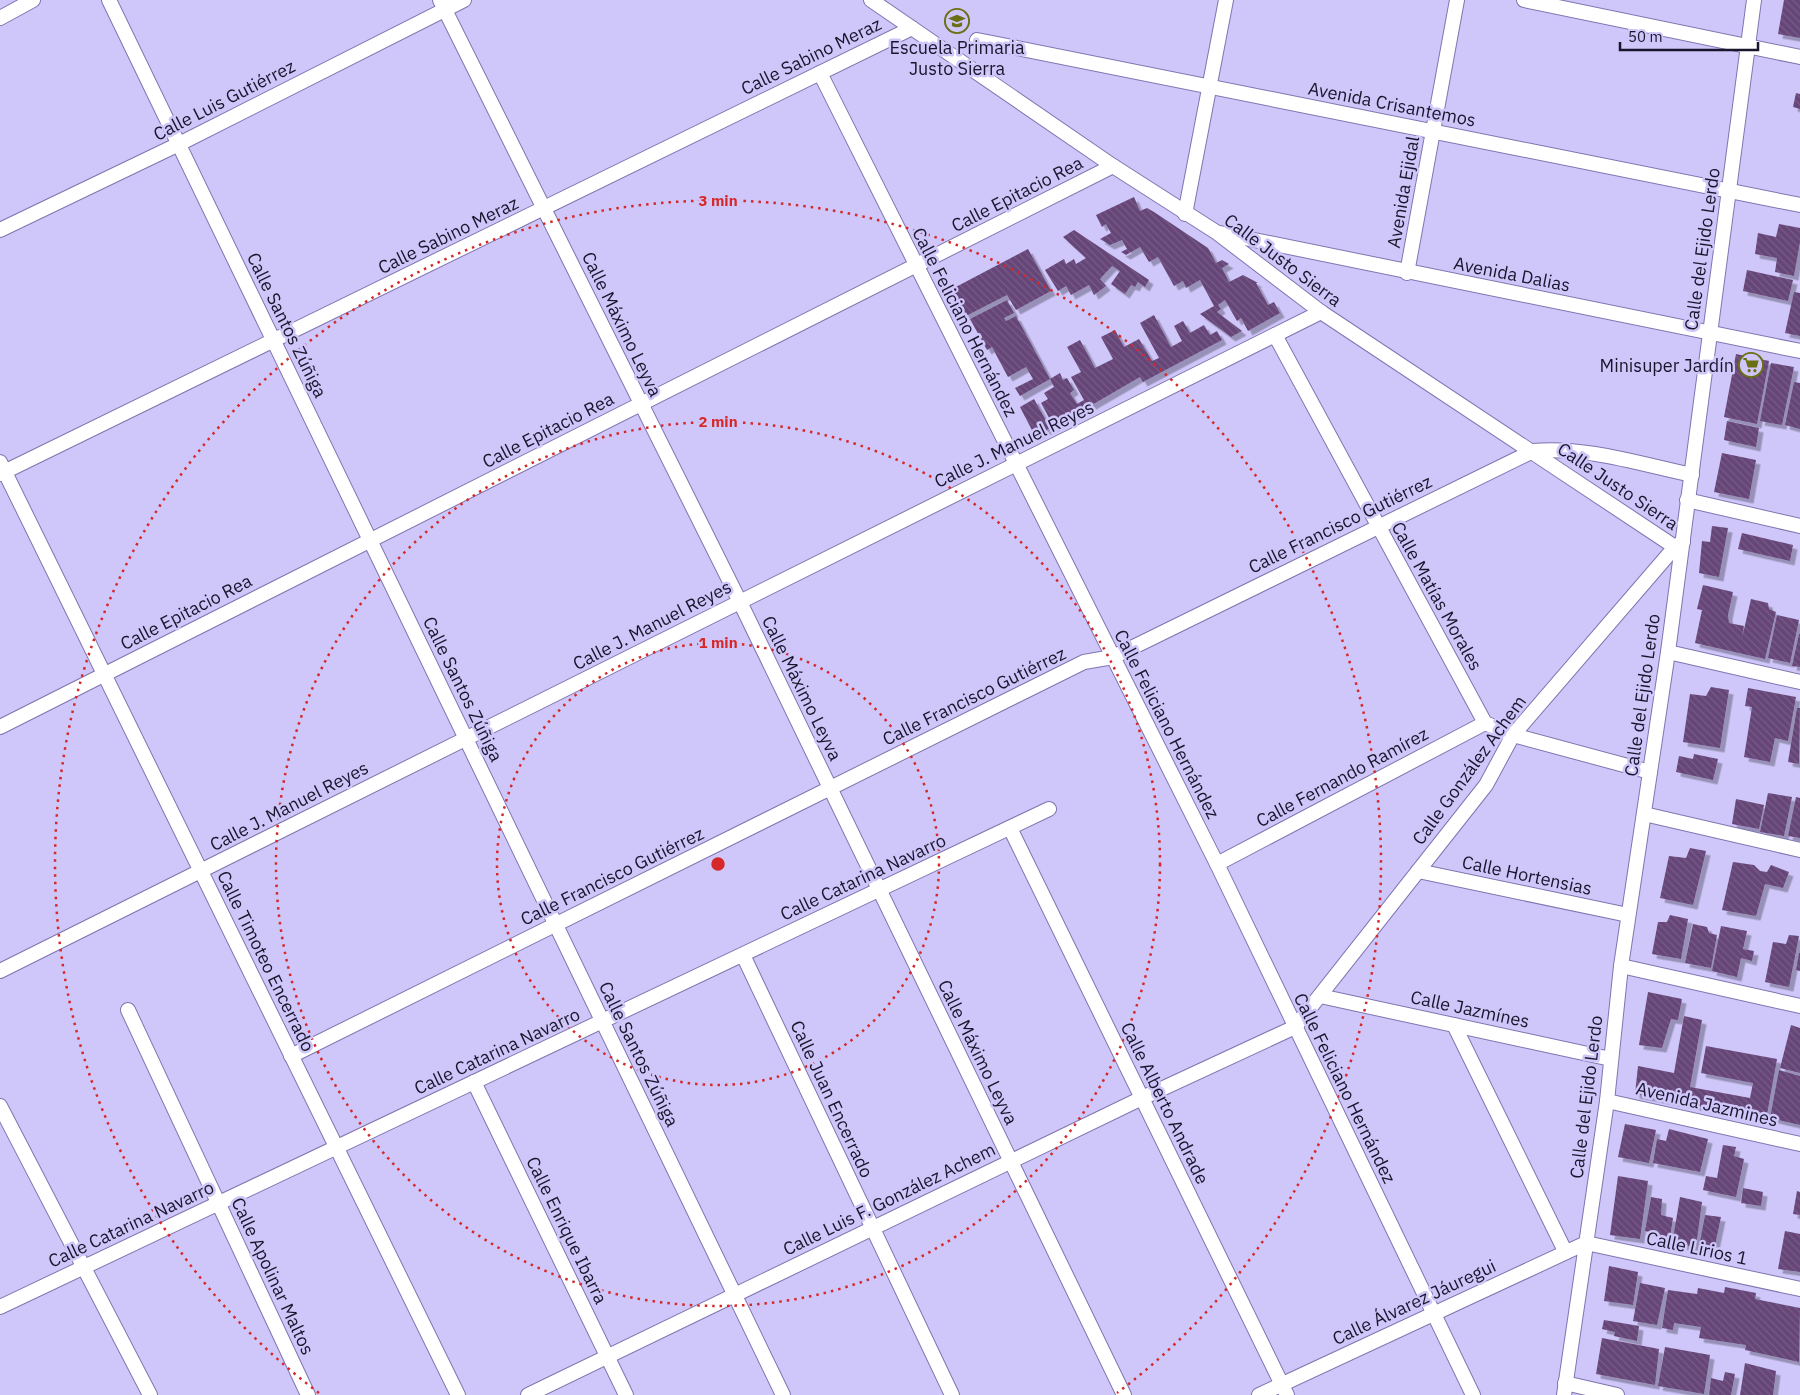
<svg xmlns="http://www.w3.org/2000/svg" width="1800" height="1395" viewBox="0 0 1800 1395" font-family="'IBM Plex Sans',sans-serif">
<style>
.building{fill:url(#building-back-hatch);filter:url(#shadow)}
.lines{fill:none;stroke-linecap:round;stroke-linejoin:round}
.street-casing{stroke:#8175b0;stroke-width:16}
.street{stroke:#fff;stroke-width:14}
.ring{fill:none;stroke:#d62828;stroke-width:2.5;stroke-dasharray:2.5 5}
.labels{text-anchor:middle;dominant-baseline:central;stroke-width:5;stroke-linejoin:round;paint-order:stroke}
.poi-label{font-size:18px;fill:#1a152c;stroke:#cfc6f9}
.street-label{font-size:18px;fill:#1a152c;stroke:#cfc6f9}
.centre{fill:#d62828;stroke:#cfc6f9;stroke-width:2.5}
.ring-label{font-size:15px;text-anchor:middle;font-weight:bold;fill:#d62828;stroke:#cfc6f9;stroke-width:5;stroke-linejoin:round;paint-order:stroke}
</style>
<defs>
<pattern id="building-back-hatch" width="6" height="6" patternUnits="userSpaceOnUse" patternTransform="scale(1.25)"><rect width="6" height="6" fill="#664578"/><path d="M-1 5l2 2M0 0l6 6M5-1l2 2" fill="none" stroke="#775c86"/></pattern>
<filter id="shadow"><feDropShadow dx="4.5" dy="4.5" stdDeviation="0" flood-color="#0004"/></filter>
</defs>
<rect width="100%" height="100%" fill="#cfc6f9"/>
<g class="building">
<polygon points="1784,0 1800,0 1800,38 1778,34"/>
<polygon points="1796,93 1800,94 1800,109 1793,107"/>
<polygon points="1134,197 1140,211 1147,208 1154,212 1208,248 1216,263 1222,260 1229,264 1222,268 1229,282 1243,275 1258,283 1256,283 1268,305 1274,302 1280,313 1248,331 1241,318 1237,321 1225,300 1218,305 1221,309 1217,312 1242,331 1231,337 1200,314 1214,306 1200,280 1186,288 1183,281 1174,286 1158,257 1149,262 1140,247 1126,255 1121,252 1127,249 1122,240 1110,245 1100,239 1111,233 1106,224 1102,227 1096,215"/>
<polygon points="1779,224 1800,228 1800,242 1794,276 1775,272 1777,258 1755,254 1758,233 1776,237"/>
<polygon points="1074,230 1149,280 1145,287 1138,282 1135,287 1131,285 1125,294 1111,284 1120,271 1112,266 1100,279 1106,286 1094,295 1089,285 1071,295 1066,286 1058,291 1045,270 1064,259 1066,264 1074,259 1076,264 1086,258 1063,237"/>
<polygon points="1028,249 1051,291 1016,310 1007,295 966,316 952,289"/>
<polygon points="1747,270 1793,280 1788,301 1743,291"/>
<polygon points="1794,292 1800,293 1800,336 1785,333"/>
<polygon points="1007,300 1014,313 1004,318 1006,321 1016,316 1050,379 1020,396 1015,388 1033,379 1026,367 1008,377 992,347 987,350 970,319"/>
<polygon points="1154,315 1171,347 1182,341 1174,326 1183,321 1190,333 1204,325 1210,335 1217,331 1222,340 1143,382 1140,377 1054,427 1041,403 1048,399 1044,393 1054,387 1050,379 1060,373 1063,380 1067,378 1074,390 1070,393 1077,404 1084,400 1071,377 1081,372 1067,347 1080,340 1095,368 1113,359 1101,337 1115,330 1124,347 1139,339 1152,361 1159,358 1140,323"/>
<polygon points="1736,354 1769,361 1757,424 1724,417"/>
<polygon points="1771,363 1794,367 1782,425 1760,421"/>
<polygon points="1794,382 1800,383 1800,429 1785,425"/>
<polygon points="1034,399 1050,428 1035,436 1020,407"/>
<polygon points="1727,421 1759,428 1756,447 1724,440"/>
<polygon points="1722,453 1756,460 1749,499 1714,492"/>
<polygon points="1712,526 1728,528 1719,577 1699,573 1702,541 1710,542"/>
<polygon points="1742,533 1793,545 1790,561 1738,549"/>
<polygon points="1703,585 1733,592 1728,615 1729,623 1744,626 1742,638 1751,599 1768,603 1769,609 1776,612 1765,659 1695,643 1702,610 1712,612 1697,609"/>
<polygon points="1777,615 1799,620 1790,663 1768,658"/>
<polygon points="1799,634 1800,634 1800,667 1792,666"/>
<polygon points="1711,687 1729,690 1720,748 1683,742 1690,694 1706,696"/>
<polygon points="1748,688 1796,697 1788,741 1775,738 1770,762 1744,757 1752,707 1745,706"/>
<polygon points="1797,708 1800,708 1799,764 1788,762"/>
<polygon points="1694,754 1718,759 1713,780 1676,772 1679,756 1693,759"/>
<polygon points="1768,793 1792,797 1784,836 1760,832"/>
<polygon points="1796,797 1800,798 1800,838 1788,836"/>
<polygon points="1736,799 1764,805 1759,829 1732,824"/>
<polygon points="1690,848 1706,851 1693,905 1660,898 1669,856 1686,858"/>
<polygon points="1733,862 1754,865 1760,871 1767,872 1771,865 1789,872 1783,888 1765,884 1756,916 1722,910"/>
<polygon points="1670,915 1688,919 1681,959 1652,954 1658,922 1667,922"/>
<polygon points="1693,924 1707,927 1709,933 1717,935 1711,968 1685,963"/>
<polygon points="1721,926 1747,931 1743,949 1754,951 1752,961 1741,958 1737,977 1712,971"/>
<polygon points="1789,935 1799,936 1789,987 1765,982 1773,942 1786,944"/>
<polygon points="1799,953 1800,953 1800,971 1796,970"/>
<polygon points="1648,992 1682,999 1678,1020 1671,1019 1662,1048 1639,1045"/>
<polygon points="1684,1016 1702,1020 1690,1087 1750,1098 1753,1083 1701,1073 1706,1046 1777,1059 1766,1120 1635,1094 1638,1066 1674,1073"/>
<polygon points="1791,1025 1800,1028 1800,1073 1780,1068"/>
<polygon points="1779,1070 1800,1076 1800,1125 1770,1118"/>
<polygon points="1625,1124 1656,1130 1649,1163 1618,1157"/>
<polygon points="1669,1129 1708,1139 1700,1172 1653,1163 1657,1139 1666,1141"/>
<polygon points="1723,1145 1736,1147 1734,1156 1744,1159 1736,1197 1703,1190 1706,1176 1717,1178"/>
<polygon points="1618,1176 1648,1181 1640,1239 1610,1235"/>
<polygon points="1743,1188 1763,1192 1761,1206 1741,1203"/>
<polygon points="1797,1191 1800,1192 1800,1215 1793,1214"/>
<polygon points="1651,1197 1662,1199 1661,1215 1673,1218 1670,1237 1645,1231"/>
<polygon points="1680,1197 1702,1202 1696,1247 1672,1244"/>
<polygon points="1705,1215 1721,1217 1714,1250 1699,1247"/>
<polygon points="1785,1231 1800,1234 1800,1272 1778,1269"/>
<polygon points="1609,1266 1638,1272 1633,1305 1604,1301"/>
<polygon points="1640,1283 1665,1288 1657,1325 1633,1321"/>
<polygon points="1725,1287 1756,1293 1755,1299 1800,1308 1799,1362 1745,1350 1746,1345 1699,1338 1701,1327 1674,1323 1673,1330 1662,1328 1668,1290 1697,1294 1698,1288 1724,1293"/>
<polygon points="1604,1320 1639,1326 1637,1341 1614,1336 1615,1332 1602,1329"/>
<polygon points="1602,1338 1659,1349 1655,1385 1596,1374"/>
<polygon points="1665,1347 1710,1355 1704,1394 1658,1386"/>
<polygon points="1745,1363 1776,1371 1773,1395 1740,1395"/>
<polygon points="1725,1372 1735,1374 1731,1395 1709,1395 1711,1378 1723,1381"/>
</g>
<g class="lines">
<defs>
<g id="street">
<polyline points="109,0 783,1395"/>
<polyline points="440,0 740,602 1124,1395"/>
<polyline points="871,0 1113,166 1216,232 1321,312 1675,547"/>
<polyline points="1524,0 1800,57"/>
<polyline points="0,18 33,0"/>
<polyline points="977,40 1800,205"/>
<polyline points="820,73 1217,864 1473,1395"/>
<polyline points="1185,214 1226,0"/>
<polyline points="0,230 179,144 464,0"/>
<polyline points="1220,233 1800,351"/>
<polyline points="1407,273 1457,0"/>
<polyline points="1275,335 1485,723 1513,735 1650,772"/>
<polyline points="0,462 458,1395"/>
<polyline points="0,474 912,28"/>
<polyline points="1687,500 1800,526"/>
<polyline points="1668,652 1800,682"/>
<polyline points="0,727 1113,166"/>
<polyline points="1644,814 1800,850"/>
<polyline points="1010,828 1287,1395"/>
<polyline points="1217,864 1485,723"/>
<polyline points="1418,871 1628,915"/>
<polyline points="743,955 952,1395"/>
<polyline points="1621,966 1800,1006"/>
<polyline points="0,971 1321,312"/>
<polyline points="1320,996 1611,1059"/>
<polyline points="128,1010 308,1395"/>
<polyline points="1454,1025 1565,1251"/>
<path d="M291,1056L1084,662L1113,657L1533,451C1585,446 1640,464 1692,475"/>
<polyline points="474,1082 626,1395"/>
<polyline points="1607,1101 1800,1144"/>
<polyline points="0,1106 150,1395"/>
<polyline points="0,1307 1049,809"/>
<polyline points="1565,1383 1617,1395"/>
<polyline points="528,1395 1142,1098 1295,1027 1486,785 1513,735 1675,547 1683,542"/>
<polyline points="1259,1395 1586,1243 1800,1289"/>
<polyline points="1564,1395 1607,1101 1621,966 1668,652 1754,0"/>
</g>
</defs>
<use href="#street" class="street-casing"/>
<use href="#street" class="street"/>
</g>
<g class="ring">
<circle cx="718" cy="864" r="221"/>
<circle cx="718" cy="864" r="442"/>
<path d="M319 1393A663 663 0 1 1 1117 1393"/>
</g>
<defs>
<symbol id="school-ring" viewBox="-11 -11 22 22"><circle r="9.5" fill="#cfc6f9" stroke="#6a6f13" stroke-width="1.5"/><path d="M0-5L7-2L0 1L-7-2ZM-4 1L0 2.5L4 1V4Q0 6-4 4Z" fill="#6a6f13"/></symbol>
<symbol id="supermarket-ring" viewBox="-11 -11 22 22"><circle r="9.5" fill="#cfc6f9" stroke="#6a6f13" stroke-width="1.5"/><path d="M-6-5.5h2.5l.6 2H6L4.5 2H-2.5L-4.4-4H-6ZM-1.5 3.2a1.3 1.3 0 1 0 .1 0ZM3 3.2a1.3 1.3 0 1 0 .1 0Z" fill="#6a6f13"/></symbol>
</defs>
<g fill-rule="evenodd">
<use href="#school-ring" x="943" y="7" width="28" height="28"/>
<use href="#supermarket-ring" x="1737" y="351" width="28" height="28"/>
</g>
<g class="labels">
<g class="poi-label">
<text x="957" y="47">Escuela Primaria<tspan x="957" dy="21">Justo Sierra</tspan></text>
<text x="1734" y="365" text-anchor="end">Minisuper Jardín</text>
</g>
<g class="street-label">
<text transform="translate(811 56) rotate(-26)">Calle Sabino Meraz</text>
<text transform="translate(224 100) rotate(-27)">Calle Luis Gutiérrez</text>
<text transform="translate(1392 104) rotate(11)">Avenida Crisantemos</text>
<text transform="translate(1403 192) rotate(-80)">Avenida Ejidal</text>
<text transform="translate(1017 194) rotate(-27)">Calle Epitacio Rea</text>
<text transform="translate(448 235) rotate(-26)">Calle Sabino Meraz</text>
<text transform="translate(1702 249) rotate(-82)">Calle del Ejido Lerdo</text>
<text transform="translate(1283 260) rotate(37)">Calle Justo Sierra</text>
<text transform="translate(1512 274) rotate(11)">Avenida Dalias</text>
<text transform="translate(965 322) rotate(63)">Calle Feliciano Hernández</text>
<text transform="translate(622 324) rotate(64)">Calle Máximo Leyva</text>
<text transform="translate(287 325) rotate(64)">Calle Santos Zúñiga</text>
<text transform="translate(548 430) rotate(-27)">Calle Epitacio Rea</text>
<text transform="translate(1014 444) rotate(-26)">Calle J. Manuel Reyes</text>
<text transform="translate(1618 486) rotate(34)">Calle Justo Sierra</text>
<text transform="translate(1340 524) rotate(-26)">Calle Francisco Gutiérrez</text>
<text transform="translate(1437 596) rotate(61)">Calle Matías Morales</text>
<text transform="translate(186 612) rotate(-27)">Calle Epitacio Rea</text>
<text transform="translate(652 625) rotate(-27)">Calle J. Manuel Reyes</text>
<text transform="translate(802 688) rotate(64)">Calle Máximo Leyva</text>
<text transform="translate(463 689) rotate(64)">Calle Santos Zúñiga</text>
<text transform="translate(1642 695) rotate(-82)">Calle del Ejido Lerdo</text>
<text transform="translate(974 696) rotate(-26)">Calle Francisco Gutiérrez</text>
<text transform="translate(1167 724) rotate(63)">Calle Feliciano Hernández</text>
<text transform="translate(1469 770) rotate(-54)">Calle González Achem</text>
<text transform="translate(1342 777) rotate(-28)">Calle Fernando Ramírez</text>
<text transform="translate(289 806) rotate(-27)">Calle J. Manuel Reyes</text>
<text transform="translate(1527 875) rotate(12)">Calle Hortensias</text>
<text transform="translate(612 876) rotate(-26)">Calle Francisco Gutiérrez</text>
<text transform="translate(863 877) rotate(-25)">Calle Catarina Navarro</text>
<text transform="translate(266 961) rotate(64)">Calle Timoteo Encerrado</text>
<text transform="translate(1470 1009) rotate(12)">Calle Jazmínes</text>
<text transform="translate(497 1051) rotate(-25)">Calle Catarina Navarro</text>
<text transform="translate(978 1052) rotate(64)">Calle Máximo Leyva</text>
<text transform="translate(639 1054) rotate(64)">Calle Santos Zúñiga</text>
<text transform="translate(1345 1088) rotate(64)">Calle Feliciano Hernández</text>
<text transform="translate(1586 1097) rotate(-83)">Calle del Ejido Lerdo</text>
<text transform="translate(832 1099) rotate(65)">Calle Juan Encerrado</text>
<text transform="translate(1165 1103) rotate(64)">Calle Alberto Andrade</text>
<text transform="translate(1707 1104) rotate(13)">Avenida Jazmines</text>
<text transform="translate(889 1199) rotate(-26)">Calle Luis F. González Achem</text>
<text transform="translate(131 1224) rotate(-25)">Calle Catarina Navarro</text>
<text transform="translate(567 1230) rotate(64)">Calle Enrique Ibarra</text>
<text transform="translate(1697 1248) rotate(12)">Calle Lirios 1</text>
<text transform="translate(273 1276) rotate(65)">Calle Apolinar Maltos</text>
<text transform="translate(1414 1302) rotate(-25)">Calle Álvarez Jáuregui</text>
</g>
</g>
<circle cx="718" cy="864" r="8" class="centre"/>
<g class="ring-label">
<text x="718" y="206">3 min</text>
<text x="718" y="427">2 min</text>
<text x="718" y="648">1 min</text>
</g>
<path d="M1620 42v8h138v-8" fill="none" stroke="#1a152c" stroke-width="2.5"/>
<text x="1628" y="42" font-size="15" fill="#1a152c" stroke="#cfc6f9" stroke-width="4" paint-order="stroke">50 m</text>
</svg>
